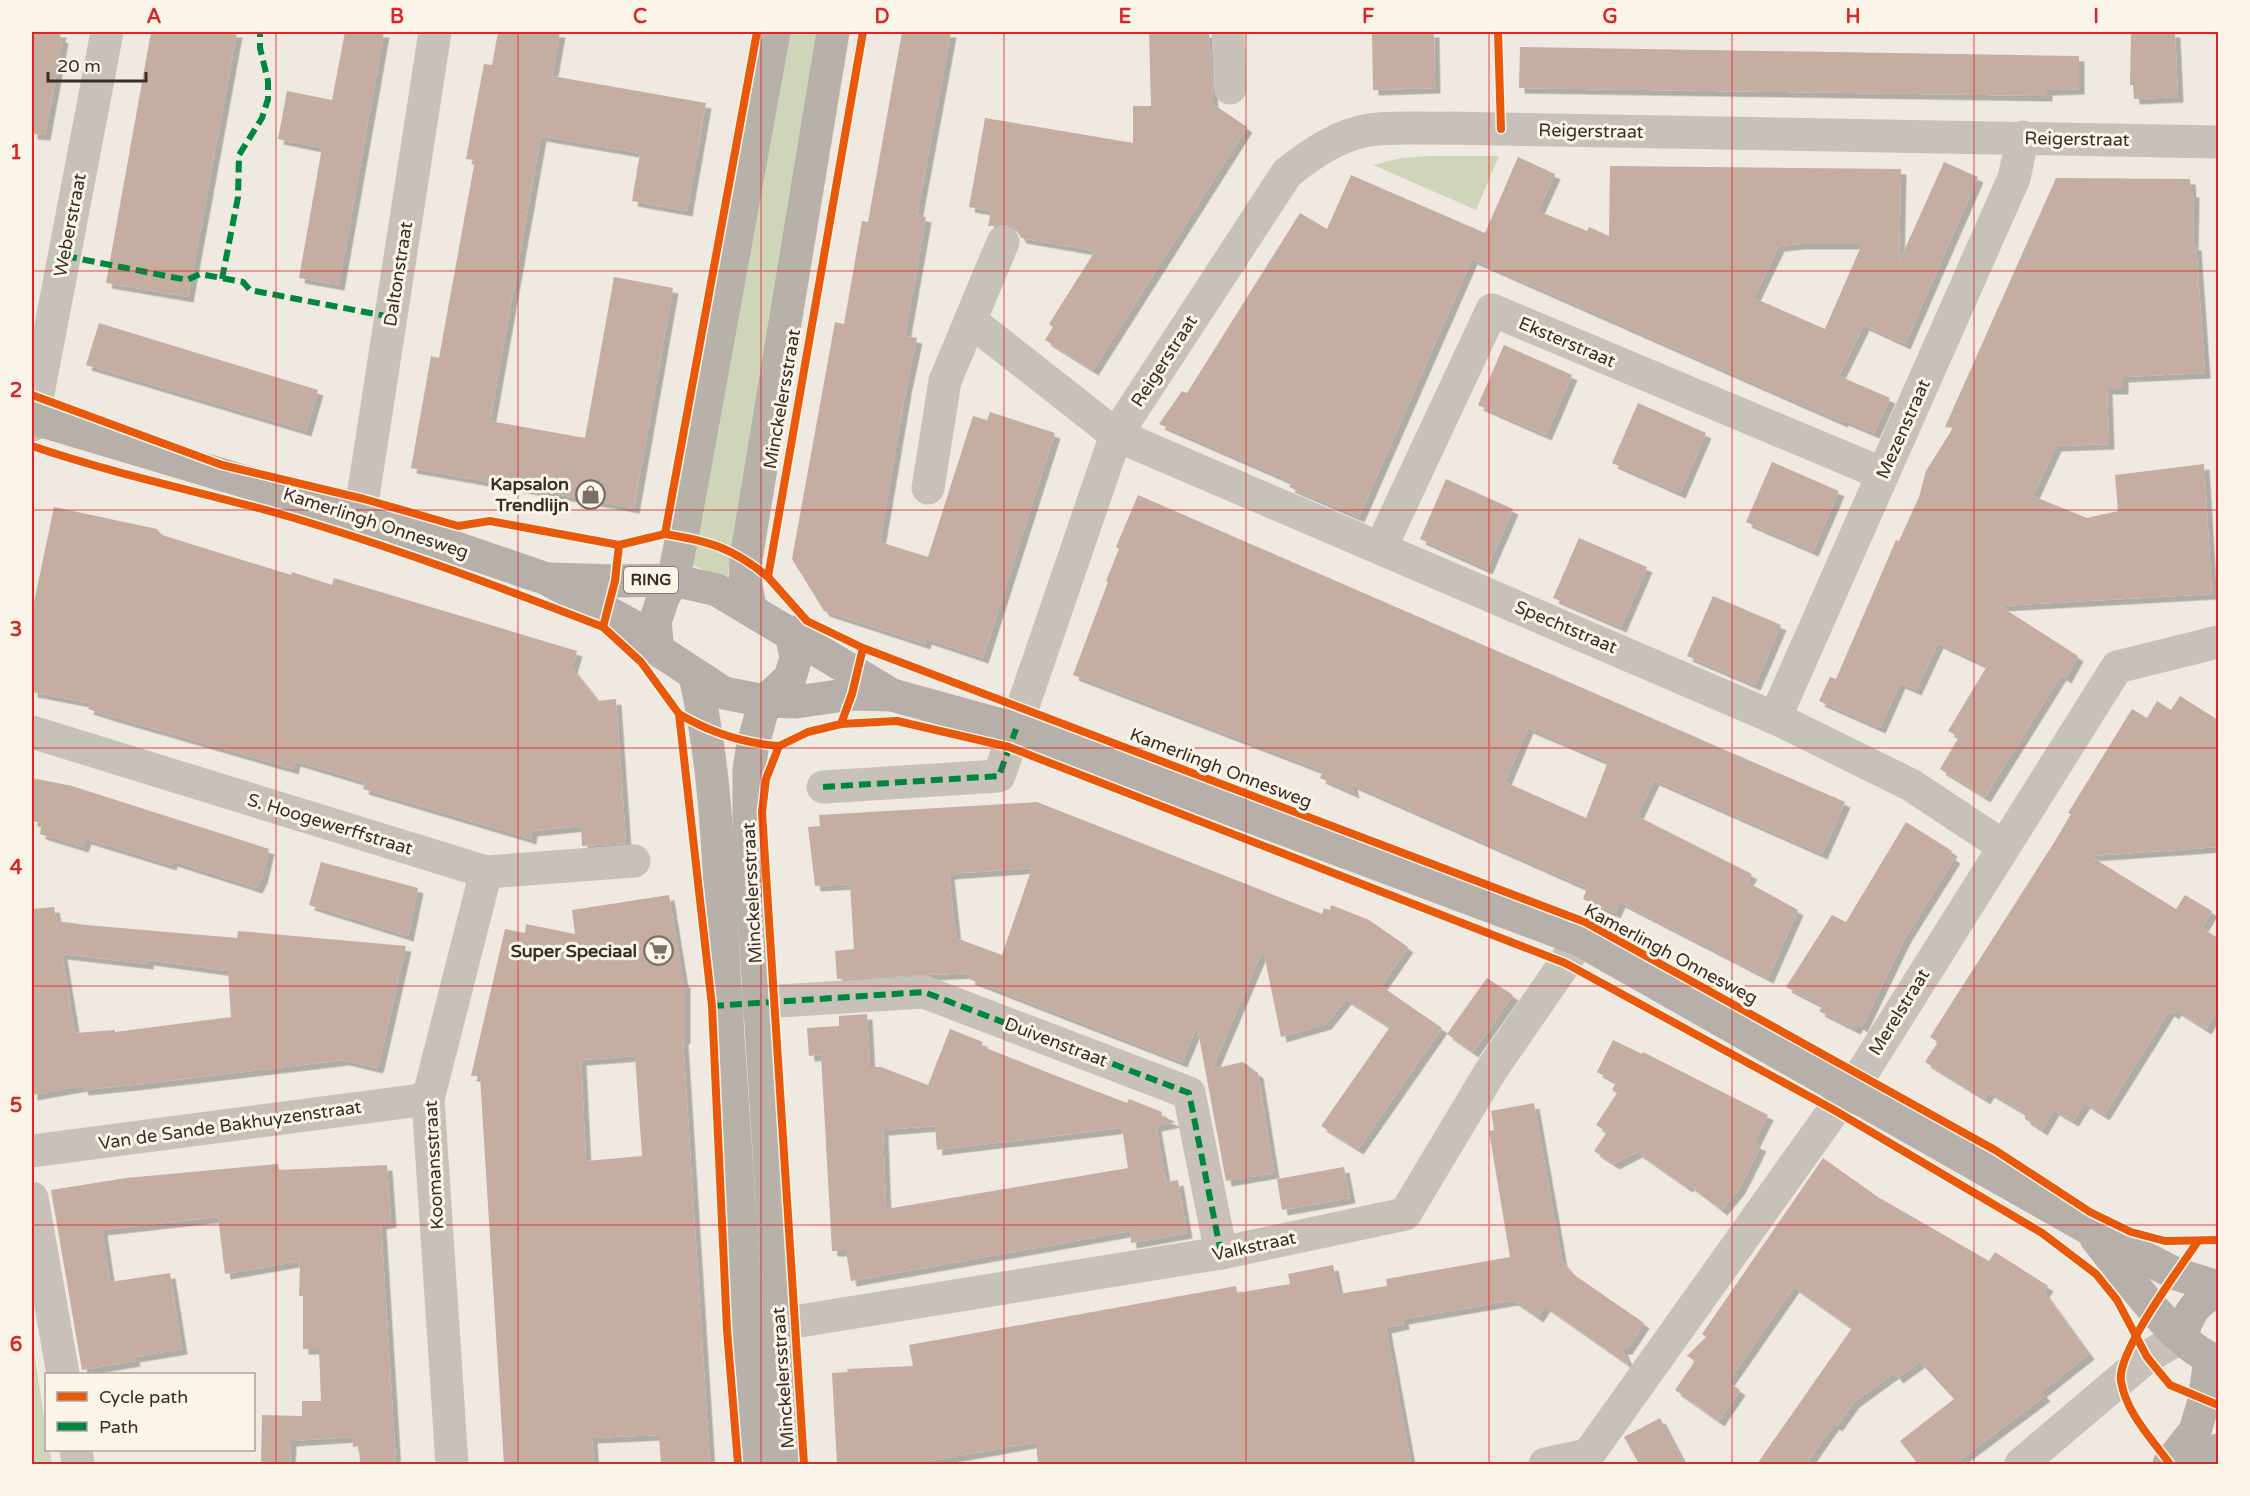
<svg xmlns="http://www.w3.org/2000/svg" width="2250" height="1496" viewBox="0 0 2250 1496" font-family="'Varela Round',sans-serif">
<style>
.green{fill:#cfd5b9}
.building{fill:#c5ada1;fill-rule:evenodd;filter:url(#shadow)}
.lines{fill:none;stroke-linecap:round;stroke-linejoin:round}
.street{stroke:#c8c1b9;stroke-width:33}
.secondary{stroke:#b8b1aa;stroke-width:33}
.primary{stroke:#b7afa9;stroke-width:33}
.quiet{stroke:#00873e;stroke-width:6;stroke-dasharray:12 6;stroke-linecap:butt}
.cycleway-casing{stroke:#fbf4e8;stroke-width:11}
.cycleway{stroke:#e8590c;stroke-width:8}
.grid{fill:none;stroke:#d62828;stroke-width:1.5;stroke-opacity:0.55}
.labels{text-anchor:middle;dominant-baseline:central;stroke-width:6;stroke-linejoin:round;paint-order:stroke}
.shield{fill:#fbf4e8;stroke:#736961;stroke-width:1.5}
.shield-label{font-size:16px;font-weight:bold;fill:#392e27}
.street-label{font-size:18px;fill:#392e27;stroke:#fbf4e8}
.poi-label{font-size:18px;font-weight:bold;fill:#392e27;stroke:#fbf4e8;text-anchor:end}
.neatline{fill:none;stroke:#d62828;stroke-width:2}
.grid-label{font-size:20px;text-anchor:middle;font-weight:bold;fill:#d62828}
</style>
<defs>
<filter id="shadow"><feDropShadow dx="5.5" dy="5.5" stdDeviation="0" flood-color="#0004"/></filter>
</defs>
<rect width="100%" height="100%" fill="#efe9e1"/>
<g class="green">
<polygon points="786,32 821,32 727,579 692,565"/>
<polygon points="1430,156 1499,156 1476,210 1373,165 1401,158"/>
<polygon points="32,1338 46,1430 46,1450 50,1450 52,1464 32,1464"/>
</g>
<g class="building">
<polygon points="32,32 61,32 60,37 63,38 45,135 32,134"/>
<polygon points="151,32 237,32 188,297 106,283"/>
<polygon points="345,32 384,32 339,285 299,278 322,148 278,139 287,91 332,100"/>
<polygon points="498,32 560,32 552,76 706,103 687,211 632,201 640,153 541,136 490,421 585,438 614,277 673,288 634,508 411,468 431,356 439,358 475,160 466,159 484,64 492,65"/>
<polygon points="902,32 951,32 917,215 926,217 905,336 917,338 906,389 880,542 928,557 973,416 987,420 990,412 1055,433 983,658 926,639 925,644 824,611 792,559 835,322 844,324 862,221 868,222"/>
<polygon points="1149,32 1209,32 1213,104 1247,127 1093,370 1045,340 1053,327 1049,324 1095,251 1021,238 1017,230 1010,225 988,226 991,211 969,207 985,118 1133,143 1133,106 1151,106"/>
<polygon points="1372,32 1434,32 1435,88 1373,90"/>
<polygon points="2131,32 2175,32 2178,97 2134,99 2133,85 2130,85"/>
<polygon points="1520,47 2079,56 2079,89 2047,90 2047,96 1519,88"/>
<path d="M1518,157L1555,174L1538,211L1587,231L1589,227L1609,236L1610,166L1901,169L1899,262L1944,162L1978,177L1905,344L1864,325L1839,376L1890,398L1874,433L1843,420L1842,422L1472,259L1359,517L1289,487L1292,482L1159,424L1182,391L1187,393L1300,213L1327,229L1351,175L1485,233ZM1799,244H1862L1825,329L1754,298L1779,246Z"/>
<polygon points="2056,178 2190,179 2191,192 2194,192 2193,245 2196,245 2205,373 2123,377 2123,389 2107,389 2109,444 2056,446 2033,496 2087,518 2118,511 2115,475 2204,464 2212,594 2000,606 2078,656 2066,678 2061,675 1985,797 1940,769 1959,737 1948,731 1987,666 1938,643 1916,690 1900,683 1880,728 1819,701 1830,677 1836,679 1896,540 1899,541 1919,497 1926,471 1953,428 1945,427"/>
<polygon points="99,323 318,390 306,431 86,365"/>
<polygon points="1504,345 1572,375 1546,435 1478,405"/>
<polygon points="1638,403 1706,433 1680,493 1612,463"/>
<polygon points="1772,462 1839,491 1813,551 1746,522"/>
<polygon points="1446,479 1513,509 1487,569 1420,539"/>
<path d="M1138,495L1845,802L1822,854L1654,780L1637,816L1752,874L1747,882L1798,910L1768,978L1620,902L1615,913L1583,899L1587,888L1352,784L1354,793L1320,778L1323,771L1073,675L1108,582L1106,581L1119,549L1116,547ZM1528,728L1608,762L1586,818L1505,782Z"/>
<polygon points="54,507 157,529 162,535 291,575 292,572 332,585 334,578 577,651 572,668 585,684 598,701 616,699 626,843 582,846 581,826 532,831 531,839 363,789 365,782 295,761 293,769 113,717 88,709 90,703 32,692 32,612"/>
<polygon points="1579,538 1647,567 1621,627 1553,598"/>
<polygon points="1713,596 1781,625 1755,685 1687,656"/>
<polygon points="2180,696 2218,720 2218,847 2090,856 2176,909 2185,895 2212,911 2202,928 2218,938 2218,1009 2206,1029 2176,1010 2174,1014 2169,1011 2104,1115 2085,1103 2073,1121 2054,1110 2042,1130 2025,1119 2025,1113 1989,1092 1985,1099 1925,1062 1938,1042 1930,1037 2055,841 2071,814 2068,813 2132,709 2147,718 2157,701 2171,710"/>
<polygon points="32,778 72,786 269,849 262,878 257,888 172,861 171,865 86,839 83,847 40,834 42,823 32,821"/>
<path d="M1037,802L1322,914L1324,908L1330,910L1331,905L1369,920L1408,947L1381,986L1442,1028L1358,1149L1321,1126L1390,1027L1346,999L1326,1024L1281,1037L1263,949L1212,1069L1243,1062L1258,1073L1274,1173L1226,1181L1197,1026L1182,1062L969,979L972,973L837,979L835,951L854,949L850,884L815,886L808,827L820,826L819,815ZM1032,868L1002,955L956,938L949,874Z"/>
<polygon points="1906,822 1952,851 1950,855 1955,858 1905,938 1862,1027 1858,1024 1855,1029 1819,1011 1823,1006 1786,987 1832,915 1846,922"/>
<polygon points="321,862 418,888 408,936 309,905"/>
<path d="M669,895L683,982H685V1038L683,1039L710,1464H661L659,1435L592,1438L594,1464H504L480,1076H471L505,929L525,933L526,924L575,934L572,910ZM635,1056L642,1156L586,1161L581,1060Z"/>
<path d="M54,907L57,921L86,925L237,938L238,931L406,946L379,1064L377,1068L344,1060L133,1085L83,1090L82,1086L32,1095V909ZM62,954L148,964V960L228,971L231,1017L115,1032V1030L75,1033Z"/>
<polygon points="1487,978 1513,995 1473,1052 1447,1034"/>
<path d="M867,1014L870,1067H881L928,1085L950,1029L983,1042L981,1046L1054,1075L1127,1103L1129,1099L1162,1112L1161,1116L1176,1122L1156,1126L1166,1182L1178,1180L1187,1233L1131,1243L1130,1231L851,1281L846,1251H832L821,1055L809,1056L807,1028L839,1026V1016ZM935,1126L937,1150L1122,1128L1128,1168L886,1209L883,1130Z"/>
<polygon points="1613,1040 1642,1054 1643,1052 1768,1115 1754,1143 1761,1146 1740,1188 1722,1210 1689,1185 1687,1187 1637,1152 1614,1164 1594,1151 1607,1132 1596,1125 1617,1093 1612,1090 1616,1082 1597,1072"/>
<polygon points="1534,1103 1562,1261 1573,1274 1644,1323 1627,1349 1622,1349 1629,1365 1545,1306 1538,1317 1513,1300 1403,1319 1404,1324 1386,1328 1411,1464 1038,1464 1036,1442 912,1464 837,1464 832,1373 848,1372 847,1369 913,1366 909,1345 1236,1286 1237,1293 1290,1284 1288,1274 1333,1265 1339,1294 1387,1286 1386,1279 1510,1257 1489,1131 1494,1130 1491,1111"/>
<polygon points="1823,1158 1878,1197 1989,1261 1995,1252 2048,1286 2044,1292 2089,1354 2041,1392 2045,1396 1954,1464 1918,1464 1900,1441 1954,1399 1920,1362 1898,1378 1894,1373 1854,1402 1837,1426 1834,1424 1806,1464 1757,1464 1852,1328 1794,1287 1728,1382 1740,1390 1719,1421 1675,1390 1695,1361 1687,1356 1706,1337 1702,1334"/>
<polygon points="278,1164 279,1170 387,1165 391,1222 381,1224 396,1464 360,1464 359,1446 353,1447 352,1437 291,1441 290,1464 261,1464 262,1415 302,1416 302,1401 321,1401 319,1349 303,1349 303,1296 299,1296 300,1261 225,1274 218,1217 102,1230 110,1282 170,1273 182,1349 134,1357 135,1361 82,1370 51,1190 126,1178"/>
<polygon points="1344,1167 1350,1198 1282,1210 1277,1179"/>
<polygon points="1660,1418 1674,1445 1684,1464 1639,1464 1624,1437"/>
</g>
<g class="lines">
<g class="street">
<polyline points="1228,32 1230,88"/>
<polyline points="971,321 1116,435 1775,718 1911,785 2003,846"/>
<polyline points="32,425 107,32"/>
<polyline points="928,488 945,381 1003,242"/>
<polyline points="360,516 435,32"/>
<polyline points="1381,547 1492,310 1883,474"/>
<polyline points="1775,718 2014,178 2023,137"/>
<polyline points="32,732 486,872 634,861"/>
<path d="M823,787L999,776L1116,435L1287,173C1311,154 1338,135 1369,130C1394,126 1422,129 1448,128L2218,142"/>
<polyline points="731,1004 924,992 1189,1093 1221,1253"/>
<polyline points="32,1151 428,1099"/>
<polyline points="32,1198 63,1374"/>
<polyline points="781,1324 1221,1253 1405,1214 1490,1072 1565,963 1578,939"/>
<polyline points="76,1450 78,1464"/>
<polyline points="452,1464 428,1099 486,872"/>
<polyline points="1545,1464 1588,1455 1834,1110 1849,1094 2117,667 2218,642"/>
<polyline points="2021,1464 2147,1357 2181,1337"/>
</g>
<g class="secondary">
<polyline points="750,607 745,580 746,559 833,32"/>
<polyline points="658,650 655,622 663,598 673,580 682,537 774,32"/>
<path d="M695,676C720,784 719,896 726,1006C736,1159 748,1312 757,1464"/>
<polyline points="789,1464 749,837 749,769 753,744 765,701 790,678 796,658 791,632"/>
<polyline points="2169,1464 2195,1431 2204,1401 2210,1359"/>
<polyline points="2206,1464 2218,1450"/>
</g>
<g class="primary">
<polyline points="32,418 377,521 547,579 631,625 658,650 724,693 765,701 796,702 852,694 892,695 1016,729 1578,939 2088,1228 2176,1274 2218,1287"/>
<polyline points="551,579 615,581 673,580 717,590 892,695"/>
<path d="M2096,1238C2123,1271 2179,1351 2218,1361"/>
<path d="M2181,1337C2189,1312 2195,1302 2218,1290"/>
</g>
<g class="quiet">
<polyline points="65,256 187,280 200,274 243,282 250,290 391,317"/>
<polyline points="222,279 238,197 239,155 262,118 268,99 268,81 260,48 260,32"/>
<polyline points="823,787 999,776 1016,729"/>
<polyline points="712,1006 924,992 1189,1093 1221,1253"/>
</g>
<defs>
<g id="cycleway">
<polyline points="1498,32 1501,129"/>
<polyline points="32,395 222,465 364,499 458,526 490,521 619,545"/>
<path d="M32,446C111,473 192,490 273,512C385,544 495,585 603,627"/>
<path d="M665,534C709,541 733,548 768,577"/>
<polyline points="863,648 1585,922 1995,1150 2090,1212 2131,1232 2165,1241 2218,1240"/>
<path d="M679,714C711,733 742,743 779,746"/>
<polyline points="841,724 897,721 1009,747 1565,963 1834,1110 2042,1233 2096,1274 2117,1300 2147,1357 2170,1385 2218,1405"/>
<polyline points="738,1464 727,1330 712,1006 679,714 641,662 603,627 615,581 619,545 665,534 757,32"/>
<polyline points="804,1464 762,812 766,779 779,746 808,732 841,724 852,694 863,648 807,621 768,577 863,32"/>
<path d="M2170,1464C2152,1439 2126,1413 2121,1381C2116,1353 2180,1268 2198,1241"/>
</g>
</defs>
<use href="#cycleway" class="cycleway-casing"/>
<use href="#cycleway" class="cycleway"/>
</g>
<path class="grid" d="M276,32V1464M518,32V1464M761,32V1464M1004,32V1464M1246,32V1464M1489,32V1464M1732,32V1464M1974,32V1464M32,271H2218M32,510H2218M32,748H2218M32,986H2218M32,1225H2218"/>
<defs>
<symbol id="shop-ring" viewBox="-11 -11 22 22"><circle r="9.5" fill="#fbf4e8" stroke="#796f68" stroke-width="1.5"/><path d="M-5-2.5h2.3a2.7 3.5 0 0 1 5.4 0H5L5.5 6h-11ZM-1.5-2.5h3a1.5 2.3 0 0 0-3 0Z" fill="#796f68"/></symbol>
<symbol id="supermarket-ring" viewBox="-11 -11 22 22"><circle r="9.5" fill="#fbf4e8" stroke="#796f68" stroke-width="1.5"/><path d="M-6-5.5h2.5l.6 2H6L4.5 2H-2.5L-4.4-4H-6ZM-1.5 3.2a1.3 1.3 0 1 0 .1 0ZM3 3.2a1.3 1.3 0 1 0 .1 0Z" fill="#796f68"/></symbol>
</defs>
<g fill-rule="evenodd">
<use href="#shop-ring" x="574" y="478" width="33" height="33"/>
<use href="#supermarket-ring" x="642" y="934" width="33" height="33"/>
</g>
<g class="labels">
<rect class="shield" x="624" y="567" width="54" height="26" rx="4.5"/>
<g class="shield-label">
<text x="651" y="580">RING</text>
</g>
<g class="street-label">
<text transform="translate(1591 131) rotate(1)">Reigerstraat</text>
<text transform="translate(2077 139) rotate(1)">Reigerstraat</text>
<text transform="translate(70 225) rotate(-79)">Weberstraat</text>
<text transform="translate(398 274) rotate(-81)">Daltonstraat</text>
<text transform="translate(1567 342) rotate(23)">Eksterstraat</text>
<text transform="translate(1164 361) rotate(-57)">Reigerstraat</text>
<text transform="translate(782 399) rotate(-80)">Minckelersstraat</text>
<text transform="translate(1903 429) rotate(-66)">Mezenstraat</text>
<text transform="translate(376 523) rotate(18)">Kamerlingh Onnesweg</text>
<text transform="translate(1566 627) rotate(23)">Spechtstraat</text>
<text transform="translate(1221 768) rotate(21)">Kamerlingh Onnesweg</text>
<text transform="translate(330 824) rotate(17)">S. Hoogewerffstraat</text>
<text transform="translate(752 893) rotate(-93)">Minckelersstraat</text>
<text transform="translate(1671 954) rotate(28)">Kamerlingh Onnesweg</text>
<text transform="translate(1899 1012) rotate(-58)">Merelstraat</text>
<text transform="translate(1056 1042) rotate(21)">Duivenstraat</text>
<text transform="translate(230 1125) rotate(-8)">Van de Sande Bakhuyzenstraat</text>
<text transform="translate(434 1165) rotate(-93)">Koomansstraat</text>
<text transform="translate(1254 1246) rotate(-12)">Valkstraat</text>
<text transform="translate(783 1378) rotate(-94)">Minckelersstraat</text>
</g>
<g class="poi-label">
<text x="569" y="484">Kapsalon<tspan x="569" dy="21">Trendlijn</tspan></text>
<text x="637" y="951">Super Speciaal</text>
</g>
</g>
<rect width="2250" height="1496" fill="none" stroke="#fbf4e8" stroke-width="66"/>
<rect x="45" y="1373" width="210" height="78" fill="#fbf4e8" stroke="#ada59b" stroke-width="1.5"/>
<rect x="57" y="1392" width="30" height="9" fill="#e8590c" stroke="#ada59b" stroke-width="1.5"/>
<text x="99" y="1403" font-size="18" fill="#392e27">Cycle path</text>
<rect x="57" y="1422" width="30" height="9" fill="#00873e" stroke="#ada59b" stroke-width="1.5"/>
<text x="99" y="1433" font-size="18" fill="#392e27">Path</text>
<path d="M48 72v9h98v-9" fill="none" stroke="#392e27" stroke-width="3"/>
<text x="57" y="72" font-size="18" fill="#392e27" stroke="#fbf4e8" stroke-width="4.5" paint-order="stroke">20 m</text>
<rect x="33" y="33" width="2184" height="1430" class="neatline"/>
<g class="grid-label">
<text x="154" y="23">A</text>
<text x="397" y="23">B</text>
<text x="640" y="23">C</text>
<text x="882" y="23">D</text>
<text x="1125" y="23">E</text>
<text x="1368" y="23">F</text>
<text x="1610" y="23">G</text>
<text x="1853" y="23">H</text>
<text x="2096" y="23">I</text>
<text x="16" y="159">1</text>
<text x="16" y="397">2</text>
<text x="16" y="636">3</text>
<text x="16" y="874">4</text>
<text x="16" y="1112">5</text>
<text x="16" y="1351">6</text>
</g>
</svg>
